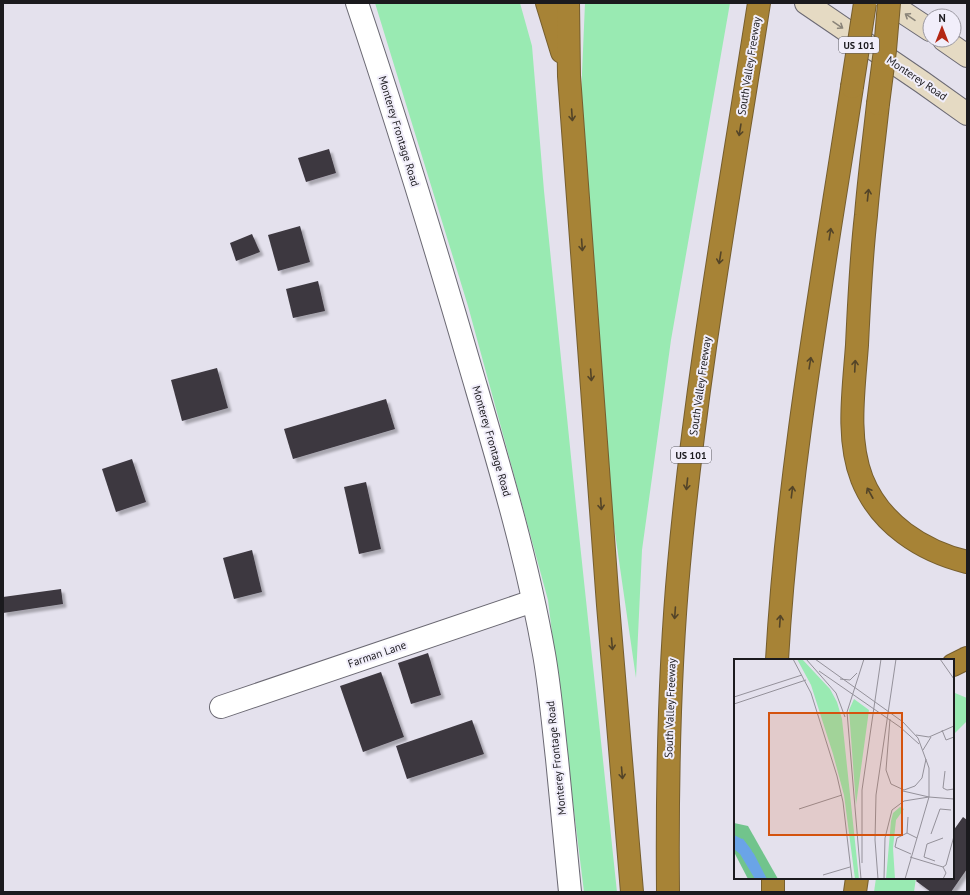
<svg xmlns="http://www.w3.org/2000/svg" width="970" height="895" viewBox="0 0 970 895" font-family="'PT Sans',sans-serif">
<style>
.green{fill:#99eab2}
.building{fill:#3d3840;filter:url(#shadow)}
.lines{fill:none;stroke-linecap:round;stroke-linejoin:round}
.street-casing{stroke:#6b6973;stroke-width:24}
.secondary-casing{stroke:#6b6973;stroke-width:24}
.highway-casing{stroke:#765e2e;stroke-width:24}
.street{stroke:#fff;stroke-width:22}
.secondary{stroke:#e5dac3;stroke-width:22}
.highway{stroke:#a78336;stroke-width:22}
.highway-bridge-casing{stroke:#765e2e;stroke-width:24;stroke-linecap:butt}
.highway-bridge{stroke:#a78336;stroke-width:22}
.oneway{stroke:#8a8479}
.oneway2{stroke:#534428}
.labels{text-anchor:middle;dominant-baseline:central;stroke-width:4;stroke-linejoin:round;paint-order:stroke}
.shield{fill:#f1eefa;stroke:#5b5a60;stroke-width:1}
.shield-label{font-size:10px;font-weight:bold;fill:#1b1a1e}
.street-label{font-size:11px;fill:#1b1a1e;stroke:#f1eefa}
.inset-river{fill:none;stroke:#6aa4e7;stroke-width:2}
.inset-road{fill:none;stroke:#94919a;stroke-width:1}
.view{fill:#d4530e;fill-opacity:0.15;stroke:#d4530e;stroke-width:2}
.inset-edge{fill:none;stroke:#1b1a1e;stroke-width:2}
</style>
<defs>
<filter id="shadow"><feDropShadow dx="3.5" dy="3.5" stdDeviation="1" flood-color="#0004"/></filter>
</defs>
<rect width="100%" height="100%" fill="#e4e1ed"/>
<g class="green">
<polygon points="375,3 520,3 532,46 544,191 576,506 617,892 584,892 548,600 468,306"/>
<polygon points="585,3 730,3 671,340 642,550 636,678 607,478 581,97"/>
<polygon points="955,693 967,698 967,721 953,735 953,695"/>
<polygon points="876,878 916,878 914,892 874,892"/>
</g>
<g class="building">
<polygon points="329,149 336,173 306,182 298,158"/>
<polygon points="300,226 310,262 278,271 268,235"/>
<polygon points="252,234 260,252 236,261 230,243"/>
<polygon points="318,281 325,311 293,318 286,289"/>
<polygon points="217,368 228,408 182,421 171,380"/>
<polygon points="386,399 395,429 293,459 284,429"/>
<polygon points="132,459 146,502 116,512 102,469"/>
<polygon points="366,482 381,549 359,554 344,487"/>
<polygon points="252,550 262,592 234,599 223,558"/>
<polygon points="61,589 63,604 3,613 3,597"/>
<polygon points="428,653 441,695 411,704 398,663"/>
<polygon points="381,672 404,737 363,752 340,686"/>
<polygon points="472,720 484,754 407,779 396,746"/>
<polygon points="963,817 967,820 967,869 951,892 931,892 916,881 918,878 953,878 953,831"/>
</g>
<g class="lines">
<defs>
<g id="street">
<path d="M357,3C398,125 436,249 472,373C499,465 527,558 544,654C550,688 553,724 557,759C561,803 566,848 570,892"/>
<polyline points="221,707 533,601"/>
</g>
<g id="secondary">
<polyline points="806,3 922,82 967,114"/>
<polyline points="889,3 930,30"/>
<polyline points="944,40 967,56"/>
</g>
<g id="highway">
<polyline points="547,3 562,52"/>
<polyline points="568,3 569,76 608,605 632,892"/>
<path d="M878,104C874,141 869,178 866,215C861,258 859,302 857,345C854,388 846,438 862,479C880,524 922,551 967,562"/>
<path d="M777,660C788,467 823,277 852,87"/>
<polyline points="953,665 967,658"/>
<polyline points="773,878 773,892"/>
<path d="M668,892C667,783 669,673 679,564C696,376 730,190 759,3"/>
<polyline points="855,892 857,878"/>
</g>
</defs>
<use href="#street" class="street-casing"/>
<use href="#secondary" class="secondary-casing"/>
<use href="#highway" class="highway-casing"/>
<use href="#street" class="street"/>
<use href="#secondary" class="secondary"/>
<use href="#highway" class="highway"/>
<defs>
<g id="highway-bridge">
<polyline points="852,87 865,3"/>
<polyline points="878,104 885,50 889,3"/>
</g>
</defs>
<use href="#highway-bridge" class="highway-bridge-casing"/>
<use href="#highway-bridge" class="highway-bridge"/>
</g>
<defs><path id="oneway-shaft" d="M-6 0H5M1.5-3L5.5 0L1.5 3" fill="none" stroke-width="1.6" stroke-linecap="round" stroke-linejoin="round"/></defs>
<g class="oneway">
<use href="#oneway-shaft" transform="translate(910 17) rotate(-146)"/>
<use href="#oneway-shaft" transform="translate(838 25) rotate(34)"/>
</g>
<g class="oneway2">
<use href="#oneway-shaft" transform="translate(572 115) rotate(86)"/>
<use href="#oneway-shaft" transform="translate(740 130) rotate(99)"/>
<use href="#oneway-shaft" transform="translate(868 195) rotate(-84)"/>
<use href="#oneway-shaft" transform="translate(830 234) rotate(-81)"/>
<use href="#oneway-shaft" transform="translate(582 245) rotate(86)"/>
<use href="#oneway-shaft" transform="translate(720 258) rotate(99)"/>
<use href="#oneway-shaft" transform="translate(810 363) rotate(-81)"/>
<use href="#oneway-shaft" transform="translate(855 366) rotate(-87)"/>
<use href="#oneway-shaft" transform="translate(591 375) rotate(86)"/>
<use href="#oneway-shaft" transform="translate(687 484) rotate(96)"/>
<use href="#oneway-shaft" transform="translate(792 492) rotate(-83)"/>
<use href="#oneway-shaft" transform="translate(870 493) rotate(-119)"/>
<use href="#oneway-shaft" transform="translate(601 504) rotate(86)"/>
<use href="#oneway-shaft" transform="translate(675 613) rotate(94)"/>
<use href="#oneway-shaft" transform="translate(780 621) rotate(-86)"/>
<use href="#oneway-shaft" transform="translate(612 644) rotate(85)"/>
<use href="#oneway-shaft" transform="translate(622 773) rotate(85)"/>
</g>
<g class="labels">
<g class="shield">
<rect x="839" y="37" width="40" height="16" rx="3"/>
<rect x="671" y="447" width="40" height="16" rx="3"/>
</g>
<g class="shield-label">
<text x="859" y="45">US 101</text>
<text x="691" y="455">US 101</text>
</g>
<g class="street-label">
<text transform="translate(749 66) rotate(-81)">South Valley Freeway</text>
<text transform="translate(917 78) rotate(34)">Monterey Road</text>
<text transform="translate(399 131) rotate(73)">Monterey Frontage Road</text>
<text transform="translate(700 386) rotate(-82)">South Valley Freeway</text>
<text transform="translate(492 441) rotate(74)">Monterey Frontage Road</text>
<text transform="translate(377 654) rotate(-19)">Farman Lane</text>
<text transform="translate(670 708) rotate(-88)">South Valley Freeway</text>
<text transform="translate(556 758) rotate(-96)">Monterey Frontage Road</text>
</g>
</g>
<g transform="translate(734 659)">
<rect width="220" height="220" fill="#e4e1ed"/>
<path d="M63,0H68L96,30L103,43L108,60L125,220H121L110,136L99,95L77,26ZM120,40L135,51L122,146L115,51ZM166,148L170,150L162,161L159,189L161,220H152L157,162L159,154Z" fill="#99eab2"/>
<path d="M0,164L14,167L44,220H14L0,193Z" fill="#71c48c"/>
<path d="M0,176L8,180L20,195L33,220H21L6,195L0,190Z" fill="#6aa4e7"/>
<path class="inset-river" d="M8,180L17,192"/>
<path class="inset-road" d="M59,0L77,34L103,117L109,143L118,220M72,0L102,34L111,58M81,0L169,63L184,79L195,109V138L171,220M206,0L220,20M85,12L166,68L185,85M106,20L116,21L123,14M0,38L68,16M0,45L72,21M156,60L152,111L157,125L170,131L181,127L188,119L192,100M208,71L212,81L220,78M182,76L195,78L220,67M189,91L197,78M211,112L209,129L213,131L220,130M169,132L195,138M195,138L220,140M65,150L108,136M174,158L173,174L183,179M173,174L163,179L161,188L177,195M197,175L206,150L217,151M176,198L209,208L212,206L220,177M201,202L190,198L193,185L209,179M128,204V131L147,0M209,208L212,214L209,220M89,216L116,208M127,220L113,53L130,0M144,220L141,181L142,136L162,0M150,220L151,179L158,151L170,142L195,138"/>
<path class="view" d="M35,54H168V176H35Z"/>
<rect width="220" height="220" class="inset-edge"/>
</g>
<rect width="970" height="895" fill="none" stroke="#1b1a1e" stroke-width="8"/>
<g transform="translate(942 28)"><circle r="19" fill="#f1eefa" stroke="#9b99a2"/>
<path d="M0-3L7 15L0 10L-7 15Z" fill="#b42714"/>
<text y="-6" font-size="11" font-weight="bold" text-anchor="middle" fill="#1b1a1e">N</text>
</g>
</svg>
